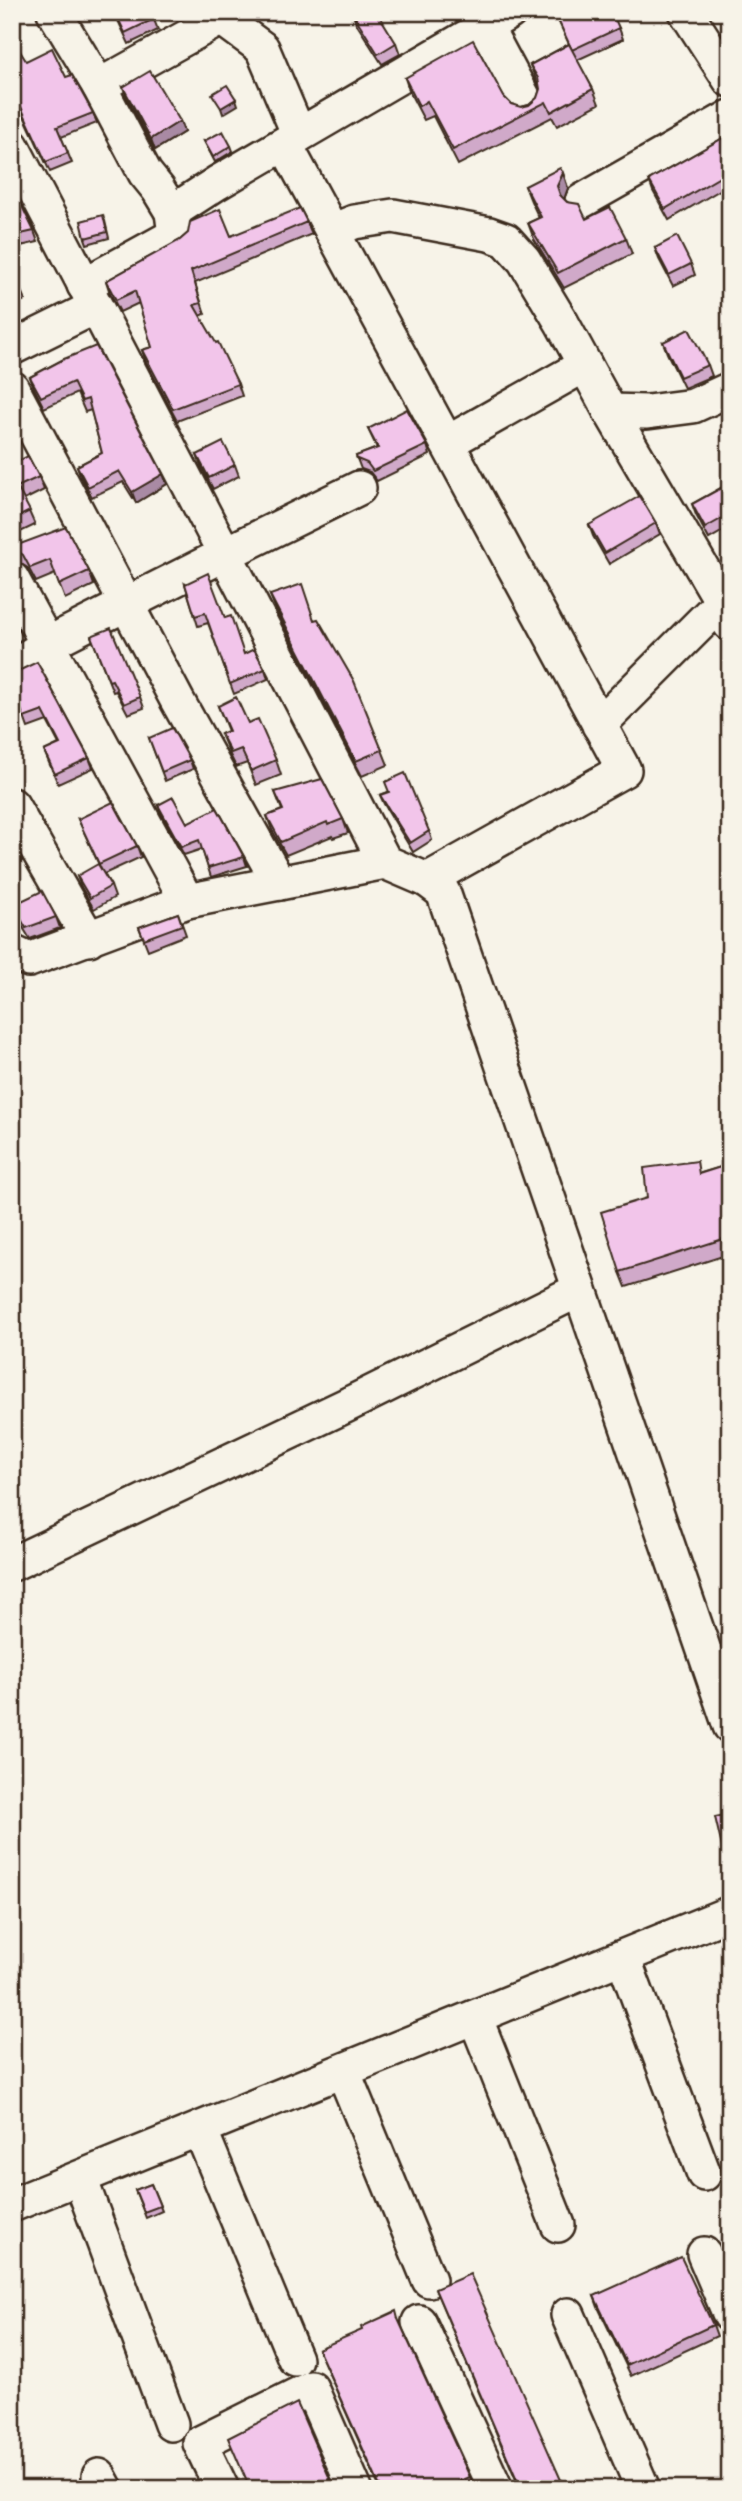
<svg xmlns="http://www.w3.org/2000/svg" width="742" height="2501" viewBox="0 0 742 2501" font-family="Mynerve,sans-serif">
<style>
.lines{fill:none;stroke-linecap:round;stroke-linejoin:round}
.minor-casing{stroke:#3b2a1e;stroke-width:38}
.minor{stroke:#f7f3e8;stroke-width:33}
.wall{fill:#d0a9c9;stroke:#3b2a1e;stroke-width:2}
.shaded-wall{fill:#a98aa4;stroke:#3b2a1e;stroke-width:2}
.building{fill:#f2c5ea;stroke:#3b2a1e;stroke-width:2}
</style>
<rect width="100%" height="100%" fill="#f7f3e8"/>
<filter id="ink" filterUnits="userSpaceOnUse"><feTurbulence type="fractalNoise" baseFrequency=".0143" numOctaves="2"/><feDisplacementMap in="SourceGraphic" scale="14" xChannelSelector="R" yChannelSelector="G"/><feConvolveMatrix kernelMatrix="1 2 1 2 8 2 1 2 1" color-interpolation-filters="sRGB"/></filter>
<g filter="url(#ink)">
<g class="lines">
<defs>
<g id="minor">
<polyline points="54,12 99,86 145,173 158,189 172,212"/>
<polyline points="213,12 262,48 299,135"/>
<polyline points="686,12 730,80"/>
<polyline points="486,27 526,102"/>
<polyline points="99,86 232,12"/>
<polyline points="285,144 624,770 427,880 385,862 225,554 359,488"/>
<polyline points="12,146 225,554 65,635 12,666"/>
<polyline points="582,201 730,117"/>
<polyline points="332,231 354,222 393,216 489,234 506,240 524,260 562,323 610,411 722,602 730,624"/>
<polyline points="84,285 175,235 172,212 217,183 510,12"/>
<polyline points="12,348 95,307"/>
<polyline points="12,388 177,700 279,883 385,862"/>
<polyline points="610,411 647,412 693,406 730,389"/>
<polyline points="447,443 585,365"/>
<polyline points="12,579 187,901"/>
<polyline points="599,725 722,602"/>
<polyline points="12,805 89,939"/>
<polyline points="427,880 443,892 730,1726"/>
<polyline points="12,952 29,960 187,901 279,883"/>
<polyline points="12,1564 345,1406 579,1290"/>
<polyline points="623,1957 704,2174"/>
<polyline points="475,2017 558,2225"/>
<polyline points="343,2071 429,2280"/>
<polyline points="200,2129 295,2359"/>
<polyline points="80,2178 171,2424"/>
<polyline points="12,2205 730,1913"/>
<polyline points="704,2254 730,2315"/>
<polyline points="568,2315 643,2489"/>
<polyline points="419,2322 496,2489"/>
<polyline points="99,2476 106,2489"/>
<polyline points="222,2489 200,2443 311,2388 355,2489"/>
</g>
</defs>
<use href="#minor" class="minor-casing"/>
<use href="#minor" class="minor"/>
</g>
<g class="wall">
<polygon points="114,12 151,12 158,30 129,44"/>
<polygon points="352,12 396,43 400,54 382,64 356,23"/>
<polygon points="558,20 619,28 623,39 577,60 593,89 599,104 557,126 552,117 458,165 433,116 424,120 410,93 405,78 504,97 511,104 521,107 529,105 537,98 540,89 530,65 569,44"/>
<polygon points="12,42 26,61 66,77 93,113 97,123 61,137 72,163 50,172 12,90"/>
<polygon points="123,87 180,121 184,132 155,150 127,98"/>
<polygon points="730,134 730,184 669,220 653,191 649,180"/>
<polygon points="204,141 231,146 233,151 215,162"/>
<polygon points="563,173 568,188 564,199 586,219 626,238 632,254 564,288 534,239 528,223 539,218 531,201 525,186"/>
<polygon points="12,186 34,231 38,242 12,248"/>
<polygon points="105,221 109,238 87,244 85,238"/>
<polygon points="307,222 312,234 195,283 205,314 200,316 238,384 242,396 177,421 146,362 142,350 152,347 139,303 120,312 110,293 106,281 180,240 188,233 231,236"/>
<polygon points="655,248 691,264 695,275 673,286 659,259"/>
<polygon points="12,270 25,300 12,306"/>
<polygon points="663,342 708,365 712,376 684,388 667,353"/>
<polygon points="64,359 167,484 136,503 123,482 92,497 81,477 77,466 102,453 91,410 85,412 77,393 44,408 34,388 30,377"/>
<polygon points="368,429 427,445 430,455 377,481 370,472 361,469 356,456 377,448"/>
<polygon points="197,455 235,465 239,476 213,489 201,466"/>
<polygon points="12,464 39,477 44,490 24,500 35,525 12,536"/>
<polygon points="730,483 730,527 709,539 696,515 692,504"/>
<polygon points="656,523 660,534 609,564 593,536 589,525"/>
<polygon points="12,547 89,571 94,585 65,599 55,574 36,582 29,569 17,561"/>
<polygon points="185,584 225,618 244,654 265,669 268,679 234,694 208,623 198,626"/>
<polygon points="270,595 315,620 382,750 388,765 362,776 276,610"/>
<polygon points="91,636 140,697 144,708 128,714 116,691 113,692"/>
<polygon points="12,674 89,758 93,768 58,784 44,751 59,744 47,721 28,728 12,683"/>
<polygon points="218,706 248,723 276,760 281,775 256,785 247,763 236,767 229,753 221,734 228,731"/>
<polygon points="149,738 190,760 193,769 165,781"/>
<polygon points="275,792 343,819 348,833 333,838 332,836 286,855 272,830 267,816 282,810"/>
<polygon points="388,792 429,831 432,840 413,852 384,804 380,795"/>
<polygon points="158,805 244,857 247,866 211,877 202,849 184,855 161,813"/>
<polygon points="78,819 137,846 141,857 104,874 111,886 115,897 94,909 81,887 77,876 100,867"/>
<polygon points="12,839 16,846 22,861 12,865"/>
<polygon points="13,905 56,917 60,928 30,939 16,916"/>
<polygon points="178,913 186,935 148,950 139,927"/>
<polygon points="730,1164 730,1258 729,1254 626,1287 620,1272 647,1198 701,1173"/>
<polygon points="151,2184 162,2211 146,2218 135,2190"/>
<polygon points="435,2289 565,2489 520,2489"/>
<polygon points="594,2296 713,2325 717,2336 631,2376 598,2307"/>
<polygon points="400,2322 401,2326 470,2477 474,2487 471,2489 380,2489 318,2349"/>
</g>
<g class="shaded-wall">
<polygon points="236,99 238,105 223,114 221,108"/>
<polygon points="180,121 184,132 155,150 151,139"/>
<polygon points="563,173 568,188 563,202 566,211 557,186"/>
<polygon points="163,474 167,484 136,503 132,492"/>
</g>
<g class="building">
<polygon points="115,12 151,12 154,19 125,33"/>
<polygon points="352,12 377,12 396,43 378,54"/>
<polygon points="574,12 612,12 619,28 572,50 558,20"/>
<polygon points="473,40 504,97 511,104 521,107 529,105 537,98 540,89 538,78 530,65 569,44 593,89 551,112 546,102 453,150 427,101 419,106 405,78"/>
<polygon points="14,41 26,61 52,48 66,77 72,75 93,113 57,127 68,153 46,162 12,87 12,42"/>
<polygon points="150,71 180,121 151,139 123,87"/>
<polygon points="227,85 236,99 221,108 212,94"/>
<polygon points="223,131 231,146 213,157 204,141"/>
<polygon points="730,134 730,171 665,209 649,180"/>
<polygon points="560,168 563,173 557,186 560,195 567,202 579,204 586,219 610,207 626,238 558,273 528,223 541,217 525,186"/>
<polygon points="12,186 34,231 12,236"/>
<polygon points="300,208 307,222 191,271 201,303 194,305 216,343 218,342 238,384 173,409 142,350 152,347 135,291 116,300 106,281 180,240 188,233 190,222 220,209 231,236"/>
<polygon points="103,215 107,232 85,238 81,221"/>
<polygon points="677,236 691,264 669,275 655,248"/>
<polygon points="12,270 21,289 12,293"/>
<polygon points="689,329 708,365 680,377 663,342"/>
<polygon points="96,346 163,474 132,492 119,471 88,487 77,466 102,453 88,399 82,401 73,382 41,397 30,377 64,359"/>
<polygon points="407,409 427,445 373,471 367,463 357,459 356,456 378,448 368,429"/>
<polygon points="223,442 235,465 209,478 197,455"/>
<polygon points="28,456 39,477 17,487 30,511 12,520 12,464"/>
<polygon points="730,483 730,514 705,528 692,504"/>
<polygon points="640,496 656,523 605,553 589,525"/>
<polygon points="66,527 89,571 59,585 50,560 30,568 23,555 12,547"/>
<polygon points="208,573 225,618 231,616 244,654 254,649 265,669 230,684 205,613 195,616 185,584"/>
<polygon points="302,584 314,620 318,619 354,681 382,750 356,761 270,595"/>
<polygon points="111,628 140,697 124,704 112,680 109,681 91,636"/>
<polygon points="37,662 89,758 55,774 44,751 60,744 43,711 24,718 12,683 12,674"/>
<polygon points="236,697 248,723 258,719 276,760 251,771 241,749 231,753 221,734 229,731 218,706"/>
<polygon points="172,728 190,760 162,772 149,738"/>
<polygon points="405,773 429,831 410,843 380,795 389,792 385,782"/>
<polygon points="322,779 343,819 328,825 327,822 281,842 267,816 283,810 275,792"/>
<polygon points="173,797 187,823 217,808 244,857 208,868 199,840 181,847 158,805"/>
<polygon points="113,802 137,846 99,864 78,819"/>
<polygon points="12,839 16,846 12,848"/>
<polygon points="98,864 111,886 90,898 77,876"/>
<polygon points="42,891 56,917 26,928 13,905"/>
<polygon points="178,913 182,925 144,939 139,927"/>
<polygon points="697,1161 699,1174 730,1164 730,1249 727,1250 723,1239 620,1272 601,1212 647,1198 644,1168"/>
<polygon points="730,1814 730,1877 729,1877 715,1817"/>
<polygon points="151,2184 160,2206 144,2212 135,2190"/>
<polygon points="681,2257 713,2325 627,2365 594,2296"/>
<polygon points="470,2274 565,2489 521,2489 435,2289"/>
<polygon points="396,2311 398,2319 470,2477 442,2489 381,2489 318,2349 362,2330 361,2327"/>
<polygon points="297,2403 333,2486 336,2489 250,2489 228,2438"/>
</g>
</g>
<rect width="742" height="2501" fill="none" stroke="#f7f3e8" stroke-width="42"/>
<rect x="21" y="21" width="700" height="2459" fill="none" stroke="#3b2a1e" stroke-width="2.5" filter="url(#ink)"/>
</svg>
